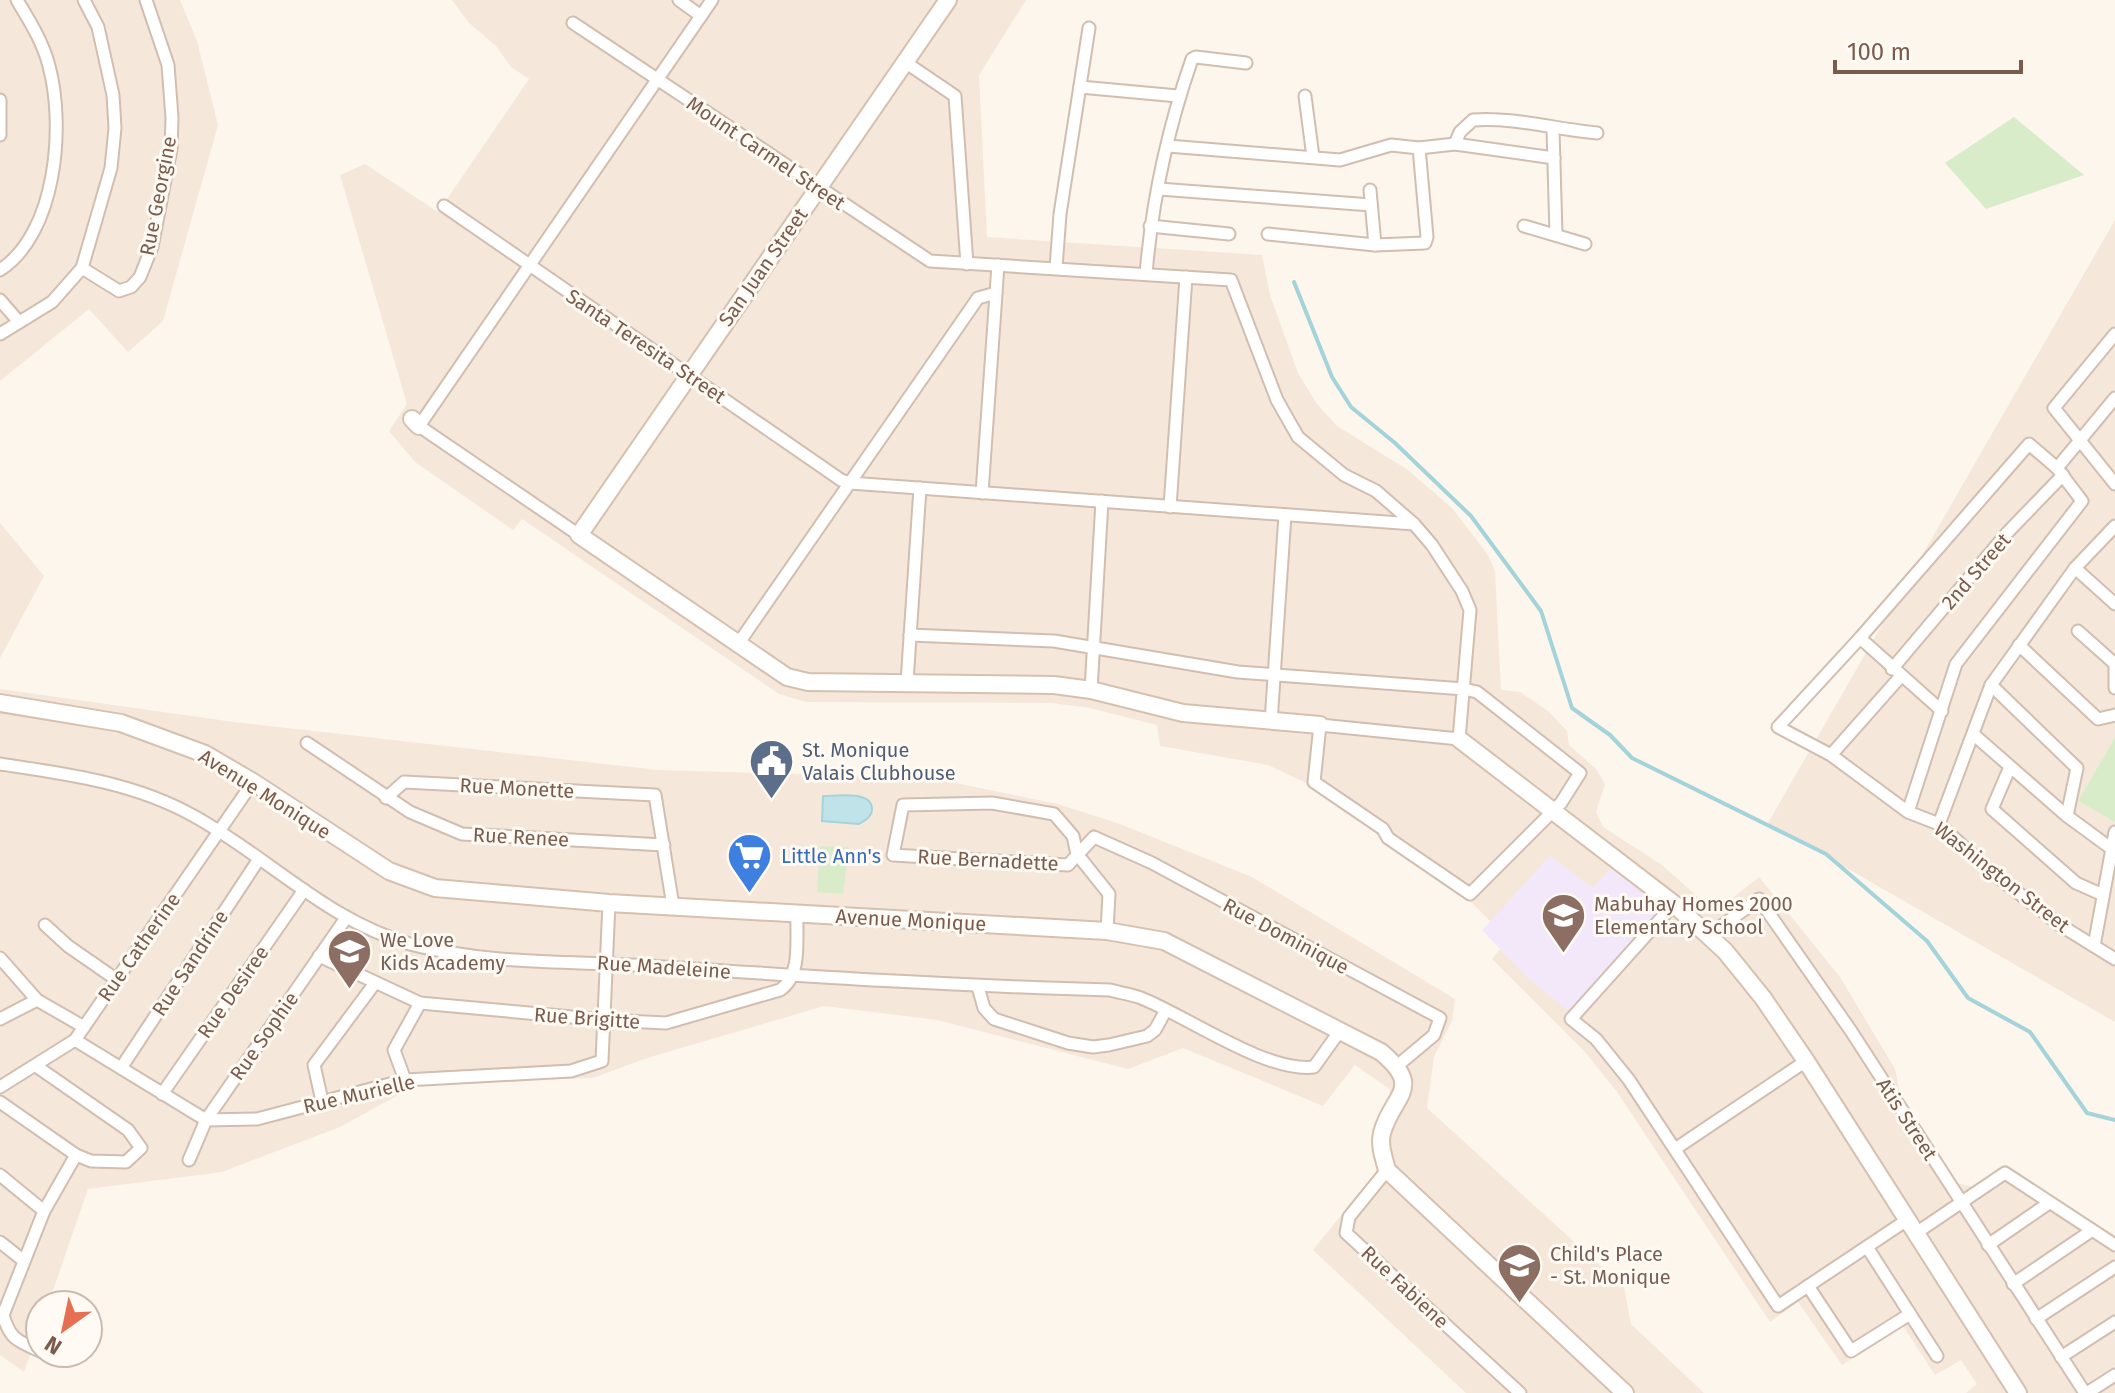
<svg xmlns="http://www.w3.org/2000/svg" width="2115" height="1393" viewBox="0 0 2115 1393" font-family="'Fira Sans',sans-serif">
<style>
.residential{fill:#f5e8da}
.education{fill:#f3e8fa}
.green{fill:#d8ecc9}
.water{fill:#bfe3e8;stroke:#a5d3da;stroke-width:2}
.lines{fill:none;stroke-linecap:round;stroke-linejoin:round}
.stream{stroke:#a5d3da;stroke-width:4}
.street-casing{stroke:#d1beb0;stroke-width:15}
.secondary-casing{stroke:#d6c0b0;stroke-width:20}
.street{stroke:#fff;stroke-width:11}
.secondary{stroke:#fff;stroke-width:16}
.labels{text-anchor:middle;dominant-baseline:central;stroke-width:6;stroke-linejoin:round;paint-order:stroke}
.street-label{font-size:20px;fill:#7a5c4d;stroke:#fffaf3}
.service-label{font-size:20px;fill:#4e5e75;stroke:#fffaf3;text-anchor:start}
.shop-label{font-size:20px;fill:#366cbe;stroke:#fffaf3;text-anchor:start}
.education-label{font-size:20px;fill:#785e54;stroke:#fffaf3;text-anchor:start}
</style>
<rect width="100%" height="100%" fill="#fdf6ec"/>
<g class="residential">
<polygon points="0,0 180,0 197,41 218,125 163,321 128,352 89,309 0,381"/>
<polygon points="452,0 1026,0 979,75 987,237 1262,255 1270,295 1298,373 1317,404 1337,426 1408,470 1452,508 1488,555 1495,571 1501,690 1520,692 1548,711 1567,731 1569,745 1596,769 1605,784 1596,812 1603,827 1662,865 1715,912 1759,877 1840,977 1895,1069 1901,1098 1956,1183 1974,1187 2007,1165 2115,1236 2115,1393 1966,1393 1977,1384 1961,1360 1935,1375 1903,1326 1842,1365 1798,1302 1770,1322 1617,1092 1585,1052 1492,959 1508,939 1469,900 1387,843 1380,832 1308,784 1268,765 1160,746 1157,725 1090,708 1051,703 806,702 779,694 522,519 513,530 415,462 389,431 407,404 340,175 365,164 438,212 529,79 511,67 496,46 468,22"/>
<polygon points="2115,220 2115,737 2078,801 2115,822 2115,1022 1768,823"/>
<polygon points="0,523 44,576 0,658"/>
<polygon points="0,689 234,722 658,770 931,778 1058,804 1120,824 1252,877 1455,999 1452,1021 1434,1057 1427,1108 1624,1287 1631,1324 1704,1393 1466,1393 1313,1250 1379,1168 1372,1130 1391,1090 1355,1065 1323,1106 1183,1048 1128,1069 937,1020 824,1006 647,1058 593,1078 420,1083 340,1127 222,1172 88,1189 48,1305 40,1305 40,1327 24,1372 0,1355"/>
</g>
<polygon class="education" points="1550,856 1593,888 1613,866 1664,907 1569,1012 1527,977 1482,930"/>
<g class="green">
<polygon points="2014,117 2084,175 1986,209 1945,163"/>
<polygon points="2115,737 2115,822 2078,801"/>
<polygon points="820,846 849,847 843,894 817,892"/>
</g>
<path class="water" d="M823,796C835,796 872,790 872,809C872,817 864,821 859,824L822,821Z"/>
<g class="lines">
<polyline class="stream" points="1294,282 1332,377 1351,407 1395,443 1471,516 1541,611 1572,708 1610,735 1632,758 1826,854 1927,941 1968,998 2030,1032 2087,1113 2115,1120"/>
<defs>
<g id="street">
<polyline points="679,0 701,16"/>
<polyline points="573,23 930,261 1231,280 1277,400 1298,437 1344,475 1376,491 1414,524 1432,545 1462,591 1470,610 1459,739 1320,725 1314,782 1383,829 1388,838 1470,894 1561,803 1580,773 1477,692 1464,689 1238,672 1054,641 910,635"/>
<polyline points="905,62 955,96 967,264"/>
<polyline points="1080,87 1178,96"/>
<polyline points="1305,96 1313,157"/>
<polyline points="0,100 0,135"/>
<polyline points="1553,129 1556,235"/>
<path d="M1455,144L1460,132L1473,120C1514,117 1555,129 1597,133"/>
<polyline points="1168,146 1340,160 1391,145 1419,148 1427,237 1425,243 1375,245 1268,234"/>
<polyline points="1419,148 1455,144 1554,158"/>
<polyline points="1159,189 1371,205"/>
<polyline points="1370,190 1375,245"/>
<polyline points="444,206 841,480 850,483 1414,524"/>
<polyline points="1150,226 1229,234"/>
<polyline points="1524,226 1585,244"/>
<polyline points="82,268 119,291 131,287 140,277 152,247 171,149 172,118 168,65 146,0"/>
<polyline points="1056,268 1060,214 1089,28"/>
<path d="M0,270C57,233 65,125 49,66C43,42 29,20 17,0"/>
<path d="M1146,274C1152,202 1168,128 1192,59L1196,57L1246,63"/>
<polyline points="0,300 19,322"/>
<polyline points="0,334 52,302 82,268 111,168 115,128 113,95 98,27 84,0"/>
<polyline points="2115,334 2054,408 2115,484"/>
<polyline points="2057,468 2115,398"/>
<polyline points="982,493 998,265"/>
<polyline points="1170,507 1186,277"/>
<polyline points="579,535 419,426 712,0"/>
<polyline points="2075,568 2115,604"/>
<polyline points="2078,631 2115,664"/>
<polyline points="1860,638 1942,711"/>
<polyline points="738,644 978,298 996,293"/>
<polyline points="2019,645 2098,719 2115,715"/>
<polyline points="2115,667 2115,688"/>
<polyline points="1892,669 2007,533 2063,475"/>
<polyline points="907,682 920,488"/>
<polyline points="1991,685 2077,768 2067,816"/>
<polyline points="1091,690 1102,501"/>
<polyline points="1271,722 1285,515"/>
<polyline points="1973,734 2067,816 2112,849"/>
<polyline points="307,743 410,812 462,834 664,845"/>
<polyline points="1831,755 1901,676"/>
<path d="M0,764C66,774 132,782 192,815C266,855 327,921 410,944C488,965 571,961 650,966C804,976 956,986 1110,990C1120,993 1131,994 1141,998C1187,1016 1266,1073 1314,1067L1339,1032"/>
<polyline points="2010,767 1992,809 2076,883 2103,895"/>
<polyline points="386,798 404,782 655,795 673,906"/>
<polyline points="1908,812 1956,664 2082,501 2057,468 2029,444 1860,638 1778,727 1831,755 1908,812 1939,824 1990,871 2060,925 2115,959"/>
<polyline points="1939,824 1991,685 2075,568 2115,526"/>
<polyline points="1674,904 1571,1019 1596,1039 1629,1080 1778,1306 1907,1220"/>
<polyline points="45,925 68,946 117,980"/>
<polyline points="1107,931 1109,894 1077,854 1073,836 1054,814 992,803 903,805 893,855 1068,865 1094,837 1152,863 1440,1018 1434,1035 1397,1066"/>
<polyline points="1709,935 1759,899 1851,1031 2085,1393"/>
<polyline points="2094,946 2115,832"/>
<path d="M319,956L420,1003L604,1020L666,1023L780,990C802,976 796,938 797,915"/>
<polyline points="0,958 37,1000 84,1027"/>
<polyline points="978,987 984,1008 994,1019 1068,1043 1093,1047 1109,1045 1147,1036 1155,1030 1166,1010"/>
<polyline points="0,1019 37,1000"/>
<polyline points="75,1040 206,1120 257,1119 405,1080 571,1071 602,1061 609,903"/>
<polyline points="121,1068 259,859"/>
<polyline points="405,1080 394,1050 420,1003"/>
<polyline points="0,1087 75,1040 253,782"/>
<polyline points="162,1094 304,890"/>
<polyline points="322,1101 314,1065 375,983"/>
<polyline points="0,1102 76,1155 91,1161 126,1162 141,1148 128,1130 36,1066"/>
<polyline points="1675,1149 1806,1061"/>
<polyline points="189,1160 206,1120 346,918"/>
<polyline points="1387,1170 1349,1217 1346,1233 1520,1393"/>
<polyline points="0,1175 44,1211"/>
<polyline points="1916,1233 2005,1173 2115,1245"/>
<polyline points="0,1242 24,1261"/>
<polyline points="1988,1245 2049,1203"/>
<polyline points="1867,1247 1937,1356"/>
<polyline points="2013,1284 2091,1231"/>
<polyline points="1808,1286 1851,1351 1910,1314"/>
<polyline points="3,1315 44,1211 76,1155"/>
<path d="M3,1315C10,1339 17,1341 40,1351"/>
<polyline points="2036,1319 2115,1267"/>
<polyline points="2061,1357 2115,1322"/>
<polyline points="2087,1393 2115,1375"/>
</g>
<g id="secondary">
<polyline points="948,0 579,535 787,677 808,682 1054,685 1091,690 1183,713 1320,725"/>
<polyline points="412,419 419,426"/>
<path d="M0,703L121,723L205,754L253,782L389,871L435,888L609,903L1107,931L1164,941L1381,1052C1425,1089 1392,1095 1382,1133C1379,1146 1384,1158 1387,1170L1625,1393"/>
<polyline points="1459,739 1674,904 1725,951 1763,998 1806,1061 2018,1393"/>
</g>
</defs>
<use href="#street" class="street-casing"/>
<use href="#secondary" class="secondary-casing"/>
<use href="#street" class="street"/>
<use href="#secondary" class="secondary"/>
</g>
<defs>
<symbol id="civic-pin" viewBox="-11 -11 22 30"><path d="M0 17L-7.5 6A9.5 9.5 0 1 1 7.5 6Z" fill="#5c6f8a" stroke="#fffaf3"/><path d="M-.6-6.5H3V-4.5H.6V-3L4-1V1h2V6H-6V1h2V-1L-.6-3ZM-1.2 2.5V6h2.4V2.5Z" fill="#fff"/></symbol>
<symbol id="supermarket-pin" viewBox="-11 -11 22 30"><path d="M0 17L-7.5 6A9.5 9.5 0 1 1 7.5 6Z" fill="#3f7fe0" stroke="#fffaf3"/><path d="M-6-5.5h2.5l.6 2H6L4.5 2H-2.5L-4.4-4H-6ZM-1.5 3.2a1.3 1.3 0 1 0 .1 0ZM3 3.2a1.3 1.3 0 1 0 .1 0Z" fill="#fff"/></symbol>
<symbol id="school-pin" viewBox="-11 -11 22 30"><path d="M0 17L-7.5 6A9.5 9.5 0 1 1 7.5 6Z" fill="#8d6e63" stroke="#fffaf3"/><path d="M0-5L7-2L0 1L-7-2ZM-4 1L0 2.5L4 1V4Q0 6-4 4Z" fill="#fff"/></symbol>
</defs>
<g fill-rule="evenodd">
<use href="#civic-pin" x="746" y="736" width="51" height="69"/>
<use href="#supermarket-pin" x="724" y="830" width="51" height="69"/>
<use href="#school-pin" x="1538" y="890" width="51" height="69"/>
<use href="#school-pin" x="324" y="926" width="51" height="69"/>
<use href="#school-pin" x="1494" y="1240" width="51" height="69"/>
</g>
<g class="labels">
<g class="street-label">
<text transform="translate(766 153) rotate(34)">Mount Carmel Street</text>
<text transform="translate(158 196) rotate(-79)">Rue Georgine</text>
<text transform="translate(763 267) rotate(-55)">San Juan Street</text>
<text transform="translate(646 346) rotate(34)">Santa Teresita Street</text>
<text transform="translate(1976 571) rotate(-49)">2nd Street</text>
<text transform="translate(517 788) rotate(3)">Rue Monette</text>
<text transform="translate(265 794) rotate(32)">Avenue Monique</text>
<text transform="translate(521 837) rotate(3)">Rue Renee</text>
<text transform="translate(988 860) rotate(3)">Rue Bernadette</text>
<text transform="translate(2002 877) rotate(38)">Washington Street</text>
<text transform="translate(911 920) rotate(3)">Avenue Monique</text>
<text transform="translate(1286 936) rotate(28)">Rue Dominique</text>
<text transform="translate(139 947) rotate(-55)">Rue Catherine</text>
<text transform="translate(190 963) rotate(-57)">Rue Sandrine</text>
<text transform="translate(664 967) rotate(4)">Rue Madeleine</text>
<text transform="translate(233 992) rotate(-55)">Rue Desiree</text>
<text transform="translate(587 1018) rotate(4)">Rue Brigitte</text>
<text transform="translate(264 1036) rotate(-55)">Rue Sophie</text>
<text transform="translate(359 1094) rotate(-13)">Rue Murielle</text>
<text transform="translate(1907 1119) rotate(57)">Atis Street</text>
<text transform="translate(1405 1287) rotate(43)">Rue Fabiene</text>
</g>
<g class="service-label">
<text x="802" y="750">St. Monique<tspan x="802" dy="23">Valais Clubhouse</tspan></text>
</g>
<g class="shop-label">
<text x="781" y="856">Little Ann's</text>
</g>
<g class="education-label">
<text x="1594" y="904">Mabuhay Homes 2000<tspan x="1594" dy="23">Elementary School</tspan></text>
<text x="380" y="940">We Love<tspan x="380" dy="23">Kids Academy</tspan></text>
<text x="1550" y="1254">Child's Place<tspan x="1550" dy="23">- St. Monique</tspan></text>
</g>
</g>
<g transform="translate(64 1329) rotate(213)"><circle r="38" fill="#fffaf3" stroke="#cabbb1" stroke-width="2"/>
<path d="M0-6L14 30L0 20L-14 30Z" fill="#e76f51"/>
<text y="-12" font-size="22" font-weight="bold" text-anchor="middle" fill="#7a5c4d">N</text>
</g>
<path d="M1835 60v12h186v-12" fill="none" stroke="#7a5c4d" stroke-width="4"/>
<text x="1847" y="60" font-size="24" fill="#7a5c4d" stroke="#fffaf3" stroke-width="6" paint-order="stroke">100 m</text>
</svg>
